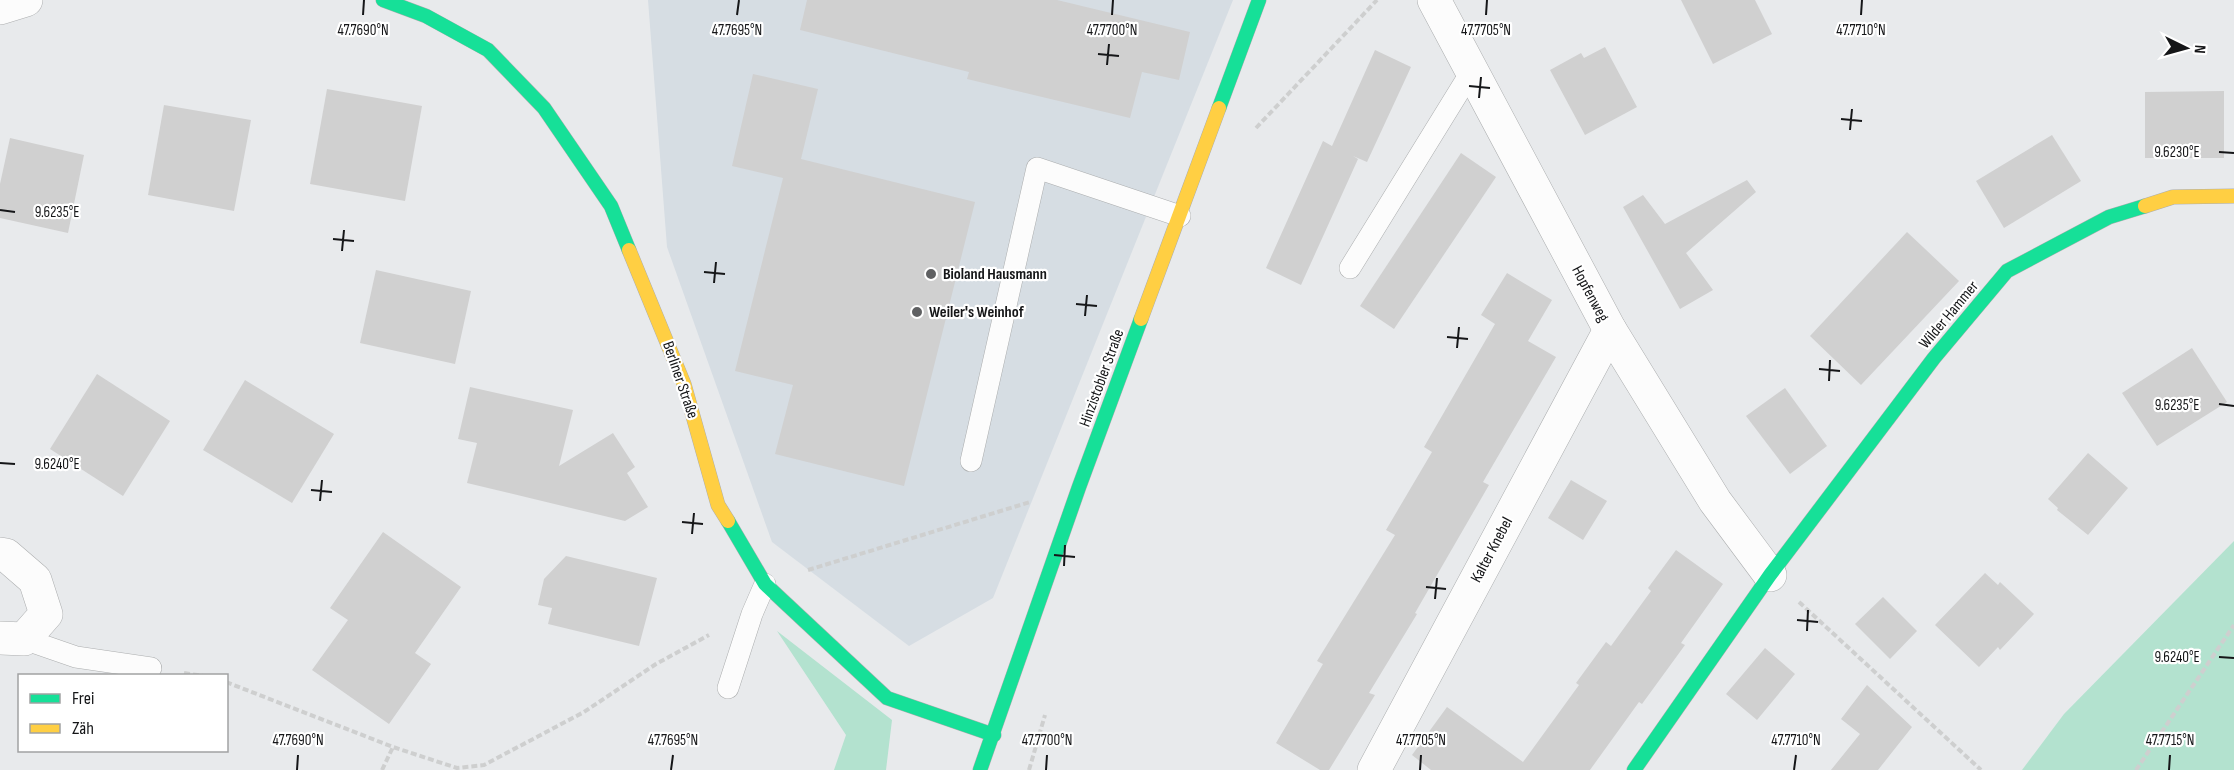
<svg xmlns="http://www.w3.org/2000/svg" width="2234" height="770" viewBox="0 0 2234 770" font-family="'Sofia Sans Condensed',sans-serif">
<style>
.built{fill:#d6dde3}
.green{fill:#b3e2cf}
.building{fill:#d0d0d0}
.lines{fill:none;stroke-linecap:round;stroke-linejoin:round}
.lane-casing{stroke:#acaeaf;stroke-width:22}
.street-casing{stroke:#acaeaf;stroke-width:34}
.fast-casing{stroke:#acaeaf;stroke-width:15}
.slow-casing{stroke:#acaeaf;stroke-width:15}
.path{stroke:#cecfcf;stroke-width:4;stroke-dasharray:6 3;stroke-linecap:butt}
.lane{stroke:#fcfcfc;stroke-width:21}
.street{stroke:#fcfcfc;stroke-width:33}
.fast{stroke:#16e098;stroke-width:14}
.slow{stroke:#ffcf43;stroke-width:14}
.ticks{fill:none;stroke:#151618;stroke-width:2}
.poi-dot{fill:#5f6062;stroke:#fff;stroke-width:2}
.labels{text-anchor:middle;dominant-baseline:central;stroke-width:4.5;stroke-linejoin:round;paint-order:stroke}
.poi-label{font-size:16px;font-weight:bold;fill:#151618;stroke:#fff;text-anchor:start}
.street-label{font-size:16px;fill:#151618;stroke:#fff}
.ticks-label{font-size:15px;text-anchor:middle;fill:#151618;stroke:#fff;stroke-width:4.5;stroke-linejoin:round;paint-order:stroke}
</style>
<rect width="100%" height="100%" fill="#e8eaec"/>
<polygon class="built" points="648,0 1233,0 993,598 909,646 772,542 667,247"/>
<g class="green">
<polygon points="2234,541 2234,770 2022,770 2064,714"/>
<polygon points="777,631 892,720 886,770 834,770 846,735"/>
</g>
<g class="building">
<polygon points="807,0 1057,0 1190,32 1179,80 1142,72 1130,118 967,79 969,72 800,30"/>
<polygon points="1681,0 1755,0 1772,34 1713,64"/>
<polygon points="1605,47 1637,107 1585,135 1550,70 1581,53 1584,58"/>
<polygon points="1375,50 1411,67 1367,162 1353,156 1358,159 1301,285 1266,268 1323,141 1332,146"/>
<polygon points="753,74 818,89 801,159 975,202 904,486 775,454 793,385 735,371 783,178 732,166"/>
<polygon points="327,89 422,106 405,201 310,184"/>
<polygon points="2224,91 2224,158 2145,158 2145,92"/>
<polygon points="164,105 251,120 234,211 148,195"/>
<polygon points="2052,135 2081,181 2004,228 1976,181"/>
<polygon points="10,138 84,155 68,233 0,218 0,184"/>
<polygon points="1461,153 1496,177 1394,329 1360,306"/>
<polygon points="1747,180 1756,192 1686,253 1713,290 1680,309 1623,207 1643,195 1665,224"/>
<polygon points="1907,232 1959,281 1861,385 1810,336"/>
<polygon points="376,270 471,291 455,364 360,343"/>
<polygon points="1507,273 1552,300 1528,341 1556,357 1483,482 1489,485 1415,613 1417,614 1369,693 1375,695 1329,770 1320,770 1276,743 1323,664 1317,661 1395,535 1386,530 1432,452 1424,447 1495,324 1481,315"/>
<polygon points="2192,348 2227,402 2157,446 2122,393"/>
<polygon points="97,374 170,421 123,496 50,449"/>
<polygon points="245,380 334,434 292,503 203,450"/>
<polygon points="470,387 573,410 559,466 613,433 635,467 627,473 648,507 625,521 467,483 477,443 458,439"/>
<polygon points="1785,388 1827,446 1790,474 1746,416"/>
<polygon points="2088,453 2128,488 2088,535 2057,510 2058,508 2048,499"/>
<polygon points="1571,480 1607,501 1583,540 1548,518"/>
<polygon points="383,532 461,587 415,653 431,664 389,724 312,670 348,620 330,608"/>
<polygon points="1676,550 1723,584 1681,643 1685,645 1642,704 1639,702 1590,770 1431,770 1412,755 1447,707 1523,762 1579,685 1576,683 1606,642 1611,646 1651,591 1648,588"/>
<polygon points="566,556 657,578 639,646 548,624 552,608 538,605 544,579"/>
<polygon points="1985,573 1998,585 2000,582 2034,614 2000,650 1998,647 1979,667 1935,625"/>
<polygon points="1883,597 1917,631 1890,659 1855,624"/>
<polygon points="1765,648 1795,674 1757,720 1726,694"/>
<polygon points="1867,685 1912,727 1878,770 1831,770 1860,734 1841,719"/>
</g>
<g class="lines">
<defs>
<g id="lane">
<polyline points="1350,268 1471,72"/>
<polyline points="971,461 1037,168 1180,216"/>
<polyline points="24,639 76,657 151,668"/>
<polyline points="728,688 752,614 765,584"/>
</g>
<g id="street">
<polyline points="1434,0 1610,330 1715,501 1770,575"/>
<polyline points="0,8 26,0"/>
<polyline points="0,554 6,555 35,580 46,614 24,639 0,638"/>
<polyline points="1374,770 1610,330"/>
</g>
<g id="fast">
<polyline points="383,0 426,16 488,50 544,108 611,206 629,250"/>
<polyline points="1219,108 1259,0"/>
<polyline points="728,521 765,584 887,698 994,735"/>
<polyline points="980,770 1079,487 1141,319"/>
<polyline points="1634,770 1770,575 1934,358 2007,271 2109,217 2145,206"/>
</g>
<g id="slow">
<polyline points="2145,206 2173,197 2234,196"/>
<polyline points="629,250 684,384 718,505 728,521"/>
<polyline points="1141,319 1219,108"/>
</g>
</defs>
<use href="#lane" class="lane-casing"/>
<use href="#street" class="street-casing"/>
<use href="#fast" class="fast-casing"/>
<use href="#slow" class="slow-casing"/>
<g class="path">
<polyline points="1256,128 1377,0"/>
<polyline points="808,570 1030,502"/>
<polyline points="1799,602 1981,770"/>
<polyline points="184,673 203,676"/>
<polyline points="226,682 393,747 457,768 484,765 584,712 656,664 709,635"/>
<polyline points="382,770 393,747"/>
<polyline points="1029,770 1045,715"/>
<polyline points="2136,770 2234,625"/>
</g>
<use href="#lane" class="lane"/>
<use href="#street" class="street"/>
<use href="#fast" class="fast"/>
<use href="#slow" class="slow"/>
</g>
<path class="ticks" d="M363,15L364,0M737,15L739,0M1112,15L1113,0M1486,15L1487,0M1861,15L1862,0M1098,54L1119,56M1107,65L1109,44M1469,86L1490,88M1479,98L1481,77M1841,119L1862,121M1850,130L1852,109M2219,152L2234,153M0,210L15,212M333,239L354,241M342,251L344,230M704,272L725,274M714,283L716,262M1076,304L1097,306M1085,316L1087,295M1447,337L1468,339M1457,348L1459,327M1819,369L1840,371M1829,381L1830,360M2219,404L2234,406M0,463L15,464M311,490L332,492M320,501L322,480M682,522L703,524M692,534L694,513M1054,555L1075,557M1064,566L1065,545M1426,587L1446,589M1435,599L1437,578M1797,620L1818,622M1807,631L1808,610M2219,657L2234,658M297,770L298,755M671,770L673,755M1046,770L1047,755M1420,770L1421,755M1794,770L1796,755M2169,770L2170,755"/>
<g class="poi-dot">
<circle cx="931" cy="274" r="6"/>
<circle cx="917" cy="312" r="6"/>
</g>
<g class="labels">
<g class="poi-label">
<text x="943" y="274">Bioland Hausmann</text>
<text x="929" y="312">Weiler's Weinhof</text>
</g>
<g class="street-label">
<text transform="translate(1590 294) rotate(62)">Hopfenweg</text>
<text transform="translate(1949 315) rotate(-50)">Wilder Hammer</text>
<text transform="translate(1102 378) rotate(-70)">Hinzistobler Straße</text>
<text transform="translate(680 380) rotate(71)">Berliner Straße</text>
<text transform="translate(1492 550) rotate(-62)">Kalter Knebel</text>
</g>
</g>
<g class="ticks-label">
<text x="363" y="35">47.7690°N</text>
<text x="737" y="35">47.7695°N</text>
<text x="1112" y="35">47.7700°N</text>
<text x="1486" y="35">47.7705°N</text>
<text x="1861" y="35">47.7710°N</text>
<text x="2177" y="157">9.6230°E</text>
<text x="57" y="217">9.6235°E</text>
<text x="2177" y="410">9.6235°E</text>
<text x="57" y="469">9.6240°E</text>
<text x="2177" y="662">9.6240°E</text>
<text x="298" y="745">47.7690°N</text>
<text x="673" y="745">47.7695°N</text>
<text x="1047" y="745">47.7700°N</text>
<text x="1421" y="745">47.7705°N</text>
<text x="1796" y="745">47.7710°N</text>
<text x="2170" y="745">47.7715°N</text>
</g>
<rect x="18" y="674" width="210" height="78" fill="#ffffff" stroke="#a1a2a3" stroke-width="1.5"/>
<rect x="30" y="694" width="30" height="9" fill="#16e098" stroke="#a1a2a3" stroke-width="1.5"/>
<text x="72" y="704" font-size="18" fill="#151618">Frei</text>
<rect x="30" y="724" width="30" height="9" fill="#ffcf43" stroke="#a1a2a3" stroke-width="1.5"/>
<text x="72" y="734" font-size="18" fill="#151618">Zäh</text>
<g transform="translate(2186 48) rotate(95)" stroke="#ffffff" stroke-width="4.5" paint-order="stroke">
<path d="M0-4.5L10 22L0 15L-10 22Z" fill="#151618"/>
<text y="-9" font-size="16" font-weight="bold" text-anchor="middle" fill="#151618">N</text>
</g>
</svg>
